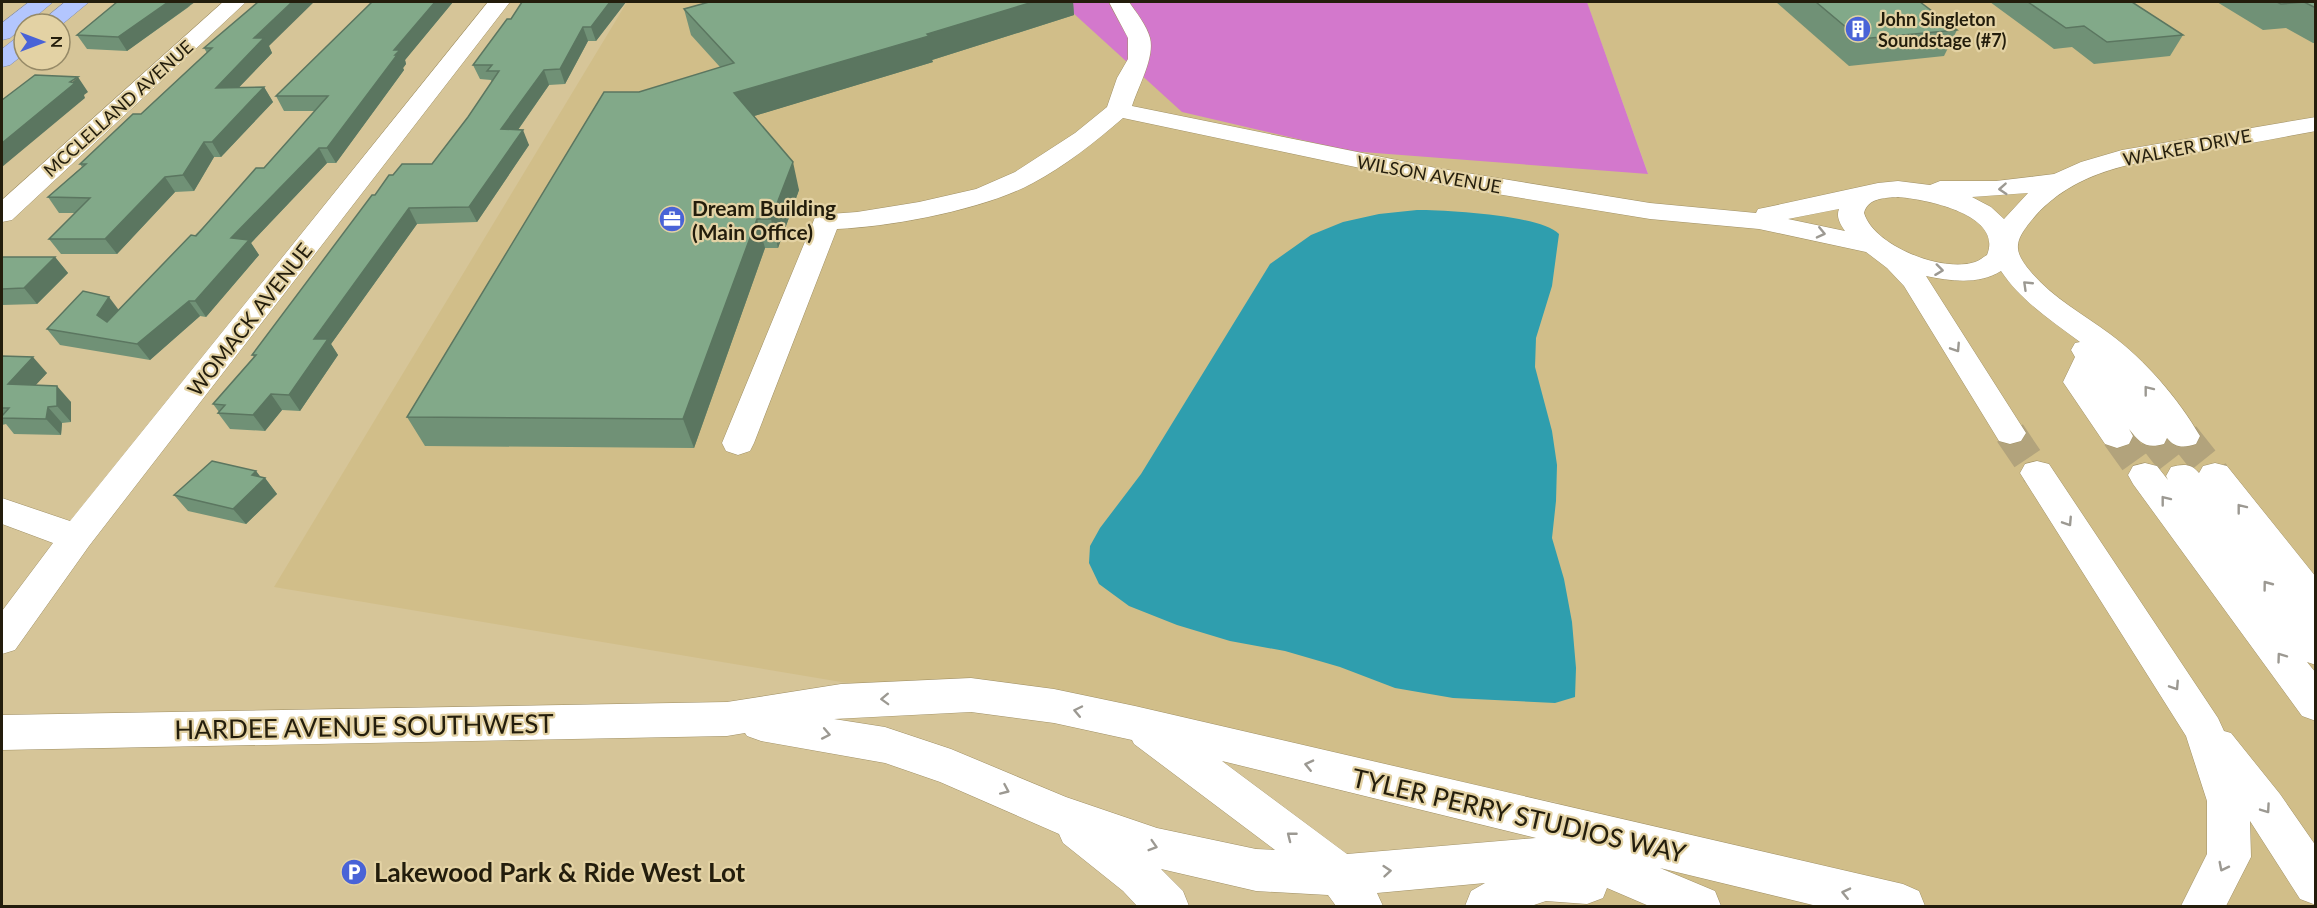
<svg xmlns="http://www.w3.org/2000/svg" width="2317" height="908" viewBox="0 0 2317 908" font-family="Lato,sans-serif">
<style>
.built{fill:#d1be89}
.green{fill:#d378cc}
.water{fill:#2f9eae}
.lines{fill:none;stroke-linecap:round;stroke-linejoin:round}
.street-tunnel{stroke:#b2a37c;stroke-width:31;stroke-dasharray:31 16;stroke-linecap:butt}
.street-casing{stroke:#a09065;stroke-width:1}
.highway-casing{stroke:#818ba9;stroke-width:1}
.street{fill:#fff;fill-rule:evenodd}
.highway{fill:#b3c6fe;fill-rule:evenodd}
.wall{fill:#709176}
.shaded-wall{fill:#5b7660}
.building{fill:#82a989;stroke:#5b7660;stroke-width:1.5}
.oneway{stroke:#9c9992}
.labels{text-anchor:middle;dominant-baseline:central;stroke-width:4.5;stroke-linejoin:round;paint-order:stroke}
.far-poi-label{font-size:18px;font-weight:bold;fill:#231d0c;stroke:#e3d2a4;text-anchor:start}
.far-street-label{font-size:18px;fill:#231d0c;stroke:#e3d2a4}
.poi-label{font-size:21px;font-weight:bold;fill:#231d0c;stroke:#e3d2a4;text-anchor:start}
.street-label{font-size:21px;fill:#231d0c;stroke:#e3d2a4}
.near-street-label{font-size:26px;fill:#231d0c;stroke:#e3d2a4}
.near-poi-label{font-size:26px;font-weight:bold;fill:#231d0c;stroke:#e3d2a4;text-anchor:start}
</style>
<rect width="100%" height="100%" fill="#d6c598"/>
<polygon class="built" points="627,2 1061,2 1648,173 1587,2 2315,2 2315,906 1585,906 1558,802 274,587"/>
<polygon class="green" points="1061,2 1587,2 1648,174 1349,151 1182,112"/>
<path class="water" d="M1417,210C1447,210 1540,215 1559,234L1552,286L1536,338L1535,367L1552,431L1557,465L1556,501L1552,538L1564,579L1572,622L1576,668L1575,697L1555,703L1453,698L1395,688L1340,667L1285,651L1230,641L1177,625L1129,606L1099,584L1089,563L1090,546L1100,528L1141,474L1270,264L1311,235L1343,222L1379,214Z"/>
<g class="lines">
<g class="street-tunnel">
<polyline points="2010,433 2037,473"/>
<polyline points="2117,436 2145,475"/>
<polyline points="2152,436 2183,476"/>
<polyline points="2184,436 2215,475"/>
</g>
<defs>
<g id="street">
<polygon points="223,2 246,2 12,220 2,222 2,200"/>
<polygon points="488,2 510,2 89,546 15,650 2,654 2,611 53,543 2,524 2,498 70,521"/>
<path d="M1109,2H1129C1136,12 1147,26 1150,38C1155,57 1138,87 1132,106L1436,168L1650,203L1756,213L1758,209L1768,207L1878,183L1898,181L1930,185L1940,181H1996L2054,174L2081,162L2122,150L2316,117V131C2278,138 2241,145 2203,151C2140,162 2074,168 2031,221C2014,242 2013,251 2031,272C2053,298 2083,314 2110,334C2145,360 2178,398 2200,436L2196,444C2184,448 2175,448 2167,438L2164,444C2146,449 2140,443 2129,429L2133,436L2129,444L2117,448L2105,444L2063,382L2075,357L2071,350L2075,343L2080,342C2051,320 2021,301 2001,271C1979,285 1950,281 1926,276L2026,433L2021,441L2010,444L1999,441L1904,286L1887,268L1866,252L1759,229L1650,219L1436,184L1123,118C1095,142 1065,166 1033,183C986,209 891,227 837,229L754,443L750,451L738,455L726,451L722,443L816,215L857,212L919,202L976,189L1015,172L1075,133L1107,107L1117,78L1128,59V38ZM2028,193L2004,219L1991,207L1972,197ZM1898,197C1924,199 2004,214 1987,255C1983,257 1979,261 1975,262C1943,273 1874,246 1864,213C1868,198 1884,198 1898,197ZM1839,209C1836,217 1840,224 1845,231L1788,219Z"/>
<polygon points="2037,461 2049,464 2218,718 2224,731 2231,733 2280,794 2316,846 2316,905 2300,899 2250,821 2251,857 2226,906 2181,906 2207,854 2207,801 2186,736 2020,473 2025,464"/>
<path d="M2145,463L2157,466L2168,480L2166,476L2171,467C2183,464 2191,463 2199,473L2203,466L2215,463L2227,466L2316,577V665L2307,662L2316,673V721L2302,716L2133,484L2128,475L2133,466Z"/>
<path d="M971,678L1054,689L1135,706L1903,884L1919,891L1925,906H1817L1660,868L1715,891L1721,906H1649L1607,888L1603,898L1587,904L1546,901L1531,906H1465L1471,891L1485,883L1377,893L1383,906H1336L1328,895L1256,891L1161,869L1183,891L1189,906H1137L1123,891L1063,843L1059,834L940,782L885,763L761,741L747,736L745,733L727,736L2,750V715L727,702L841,684ZM971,712L1054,723L1132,740L1134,744L1275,850L1256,849L1157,828L1066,797L951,749L885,727L834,719ZM1222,761L1536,838L1347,854Z"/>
</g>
<g id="highway">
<polygon points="29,2 53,2 10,38 2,40 2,23"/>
<polygon points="65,2 89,2 60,26 60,24 38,24"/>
<polygon points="24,36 24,54 10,65 2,67 2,49 16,38"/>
</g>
</defs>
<use href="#street" class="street-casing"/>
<use href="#highway" class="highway-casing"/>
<use href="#street" class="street"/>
<use href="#highway" class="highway"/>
</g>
<g class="wall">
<polygon points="372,2 453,2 405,60 406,64 403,68 404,70 336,163 327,163 251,243 259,255 206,317 200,316 150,360 60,345 47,329 118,310 264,168 315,111 284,111 276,96"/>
<polygon points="522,2 626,2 596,41 588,41 565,84 549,85 518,130 529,145 477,222 417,224 331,344 338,355 300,411 282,410 265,431 230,429 218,413 219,412 213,404 254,357 252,355 375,195 393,175 432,164 468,117 492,82 491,80 480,79 473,65 511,19"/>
<polygon points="709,2 1073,2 1074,15 932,60 933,62 754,116 799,190 778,248 765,248 694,448 425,446 407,417 720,67 691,35 684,9"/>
<polygon points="1776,2 1920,2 1957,30 1944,56 1849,66"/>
<polygon points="1990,2 2132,2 2183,35 2170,56 2094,64 2072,47 2054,49"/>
<polygon points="2217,2 2316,2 2316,43 2313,43 2286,28 2263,30"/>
<polygon points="190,6 127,51 87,49 77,35"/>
<polygon points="269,46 272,53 239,87 264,87 273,102 221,157 214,157 194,191 175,192 117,254 61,254 49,239 75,213 59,213 48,197 82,167 80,164 141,114 207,53 204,48"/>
<polygon points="2,257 55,257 68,273 37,304 2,305"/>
<polygon points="2,356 47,373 35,385 71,402 71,422 62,423 61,435 14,434 6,424 2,425"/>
<polygon points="256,471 260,477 265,478 277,494 246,524 188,511 174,495"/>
</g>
<g class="shaded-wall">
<polygon points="168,2 195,2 127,51 118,37"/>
<polygon points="292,2 314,2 269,46 272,53 225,102 216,88 254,38"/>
<polygon points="435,2 453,2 405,60 406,64 403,68 404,70 336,163 327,148 394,50"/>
<polygon points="610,2 626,2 596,41 591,27"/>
<polygon points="1033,2 1073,2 1074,15 932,60 933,62 741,120 734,93"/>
<polygon points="583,27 588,41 565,84 560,69"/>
<polygon points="544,70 549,85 508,144 501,129"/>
<polygon points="78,77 88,92 84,95 85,98 2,167 2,143"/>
<polygon points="264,87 273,102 221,157 212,142"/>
<polygon points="523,130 529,145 477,222 469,207"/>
<polygon points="204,142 214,157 194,191 183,175"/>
<polygon points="319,148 327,163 251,243 259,255 206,317 195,301 231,238"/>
<polygon points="793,162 799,190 778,248 771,219"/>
<polygon points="165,177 175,192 117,254 105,239"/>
<polygon points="409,208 417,224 331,344 338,355 300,411 289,395 314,339"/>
<polygon points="757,219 765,248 694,448 683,419"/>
<polygon points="55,257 68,273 37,304 24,288"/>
<polygon points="109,297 121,313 110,331 97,315"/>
<polygon points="189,301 200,316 150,360 137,344"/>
<polygon points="33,357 47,373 22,400 8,384"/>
<polygon points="57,386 71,402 71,422 57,406"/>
<polygon points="271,394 282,410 265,431 253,415"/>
<polygon points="48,407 62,423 61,435 46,419"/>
<polygon points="256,471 263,480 265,478 277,494 246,524 233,509 252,475"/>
</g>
<g class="building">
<polygon points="117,2 168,2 118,37 77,35"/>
<polygon points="258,2 292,2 254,38 264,38 216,88 264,87 212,142 204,142 183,175 165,177 105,239 49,239 90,198 48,197 86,164 80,164 133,114 141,114 212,48 204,48"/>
<polygon points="372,2 435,2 394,50 400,50 395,55 397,55 327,148 319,148 231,238 249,240 195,301 189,301 137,344 47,329 83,291 109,297 97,315 107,322 191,235 196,236 256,168 264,168 328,96 276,96"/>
<polygon points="522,2 610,2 591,27 583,27 560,69 544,70 501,129 523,130 469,207 409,208 314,339 328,339 289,395 271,394 253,415 218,413 225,405 213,404 256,355 252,355 372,195 375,195 389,175 393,175 402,164 432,164 468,117 499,71 487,71 492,65 473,65 507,19 511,19"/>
<polygon points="709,2 1033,2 927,34 929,36 734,93 793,162 771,219 757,219 683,419 407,417 604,92 639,92 734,63 684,9"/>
<polygon points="1816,2 1920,2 1957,30 1860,39"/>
<polygon points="2028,2 2132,2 2183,35 2107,42 2084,26 2066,28"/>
<polygon points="2277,2 2316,2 2316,8 2304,2 2281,4"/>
<polygon points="35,75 78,77 70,82 75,83 2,143 2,100"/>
<polygon points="2,257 55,257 24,288 2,289"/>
<polygon points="2,356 33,357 8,384 57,386 57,406 48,407 46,419 2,418 2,416 9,408 2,408"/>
<polygon points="212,461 256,471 252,475 265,478 233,509 174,495"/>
</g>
<defs><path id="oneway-chevron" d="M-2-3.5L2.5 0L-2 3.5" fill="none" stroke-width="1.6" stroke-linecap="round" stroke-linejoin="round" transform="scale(1.5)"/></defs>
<g class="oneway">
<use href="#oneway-chevron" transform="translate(2003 189) rotate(176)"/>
<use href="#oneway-chevron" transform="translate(1821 233) rotate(13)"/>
<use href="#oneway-chevron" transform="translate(1939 270) rotate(7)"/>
<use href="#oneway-chevron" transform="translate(2027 285) rotate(-136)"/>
<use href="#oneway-chevron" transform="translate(1956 348) rotate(57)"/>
<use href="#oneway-chevron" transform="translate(2148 390) rotate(-128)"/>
<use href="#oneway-chevron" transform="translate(2165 500) rotate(-128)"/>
<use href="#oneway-chevron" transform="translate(2241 508) rotate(-128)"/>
<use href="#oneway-chevron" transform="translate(2068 522) rotate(57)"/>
<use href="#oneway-chevron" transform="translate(2267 585) rotate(-127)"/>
<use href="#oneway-chevron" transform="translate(2281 657) rotate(-126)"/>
<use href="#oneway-chevron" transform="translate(2175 686) rotate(57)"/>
<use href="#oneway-chevron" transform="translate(885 699) rotate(178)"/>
<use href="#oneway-chevron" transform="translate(1078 711) rotate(-168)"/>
<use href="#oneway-chevron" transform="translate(826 734) rotate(11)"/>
<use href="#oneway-chevron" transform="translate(1309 765) rotate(-167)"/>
<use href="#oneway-chevron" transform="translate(1005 790) rotate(24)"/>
<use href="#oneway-chevron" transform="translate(2266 809) rotate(55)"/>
<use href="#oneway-chevron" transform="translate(1291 836) rotate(-142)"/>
<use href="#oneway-chevron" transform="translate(1153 846) rotate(17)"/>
<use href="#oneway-chevron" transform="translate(2223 867) rotate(117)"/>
<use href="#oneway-chevron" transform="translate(1387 871) rotate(-5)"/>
<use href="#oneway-chevron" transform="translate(1846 893) rotate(-167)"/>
</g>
<defs>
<symbol id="building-disc" viewBox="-11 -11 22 22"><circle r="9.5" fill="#4963d7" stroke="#e3d2a4"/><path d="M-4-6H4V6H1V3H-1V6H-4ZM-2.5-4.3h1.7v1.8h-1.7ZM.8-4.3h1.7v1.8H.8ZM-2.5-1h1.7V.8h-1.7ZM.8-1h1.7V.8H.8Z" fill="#fff"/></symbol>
<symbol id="office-disc" viewBox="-11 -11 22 22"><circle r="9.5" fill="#4963d7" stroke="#e3d2a4"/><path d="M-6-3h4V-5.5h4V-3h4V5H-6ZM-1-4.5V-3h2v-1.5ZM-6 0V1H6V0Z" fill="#fff"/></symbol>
<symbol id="parking-disc" viewBox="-11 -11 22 22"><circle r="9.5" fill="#4963d7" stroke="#e3d2a4"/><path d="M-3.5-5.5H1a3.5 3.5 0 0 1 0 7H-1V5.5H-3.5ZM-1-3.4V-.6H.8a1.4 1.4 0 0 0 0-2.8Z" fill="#fff"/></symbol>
</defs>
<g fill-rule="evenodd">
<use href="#building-disc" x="1843" y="14" width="30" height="30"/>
<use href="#office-disc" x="657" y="204" width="30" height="30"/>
<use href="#parking-disc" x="339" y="857" width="30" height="30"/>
</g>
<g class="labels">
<g class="far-poi-label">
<text x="1878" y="19">John Singleton<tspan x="1878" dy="21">Soundstage (#7)</tspan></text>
</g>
<g class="far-street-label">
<text transform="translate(118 108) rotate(-42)">MCCLELLAND AVENUE</text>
<text transform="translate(2187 147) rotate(-11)">WALKER DRIVE</text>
<text transform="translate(1429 174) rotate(10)">WILSON AVENUE</text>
</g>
<g class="poi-label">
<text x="692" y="207">Dream Building<tspan x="692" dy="24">(Main Office)</tspan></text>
</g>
<g class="street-label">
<text transform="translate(249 319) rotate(-52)">WOMACK AVENUE</text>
</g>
<g class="near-street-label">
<text transform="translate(364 726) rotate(-1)">HARDEE AVENUE SOUTHWEST</text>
<text transform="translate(1519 815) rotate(13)">TYLER PERRY STUDIOS WAY</text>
</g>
<g class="near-poi-label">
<text x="374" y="872">Lakewood Park &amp; Ride West Lot</text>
</g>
</g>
<rect width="2317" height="908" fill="none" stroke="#231d0c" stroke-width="6"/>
<g transform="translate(42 42) rotate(90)"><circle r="28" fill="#e3d2a4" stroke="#968a67" stroke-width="1.5"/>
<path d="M0-4.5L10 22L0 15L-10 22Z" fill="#4963d7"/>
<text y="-9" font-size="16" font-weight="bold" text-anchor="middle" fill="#231d0c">N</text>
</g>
</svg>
